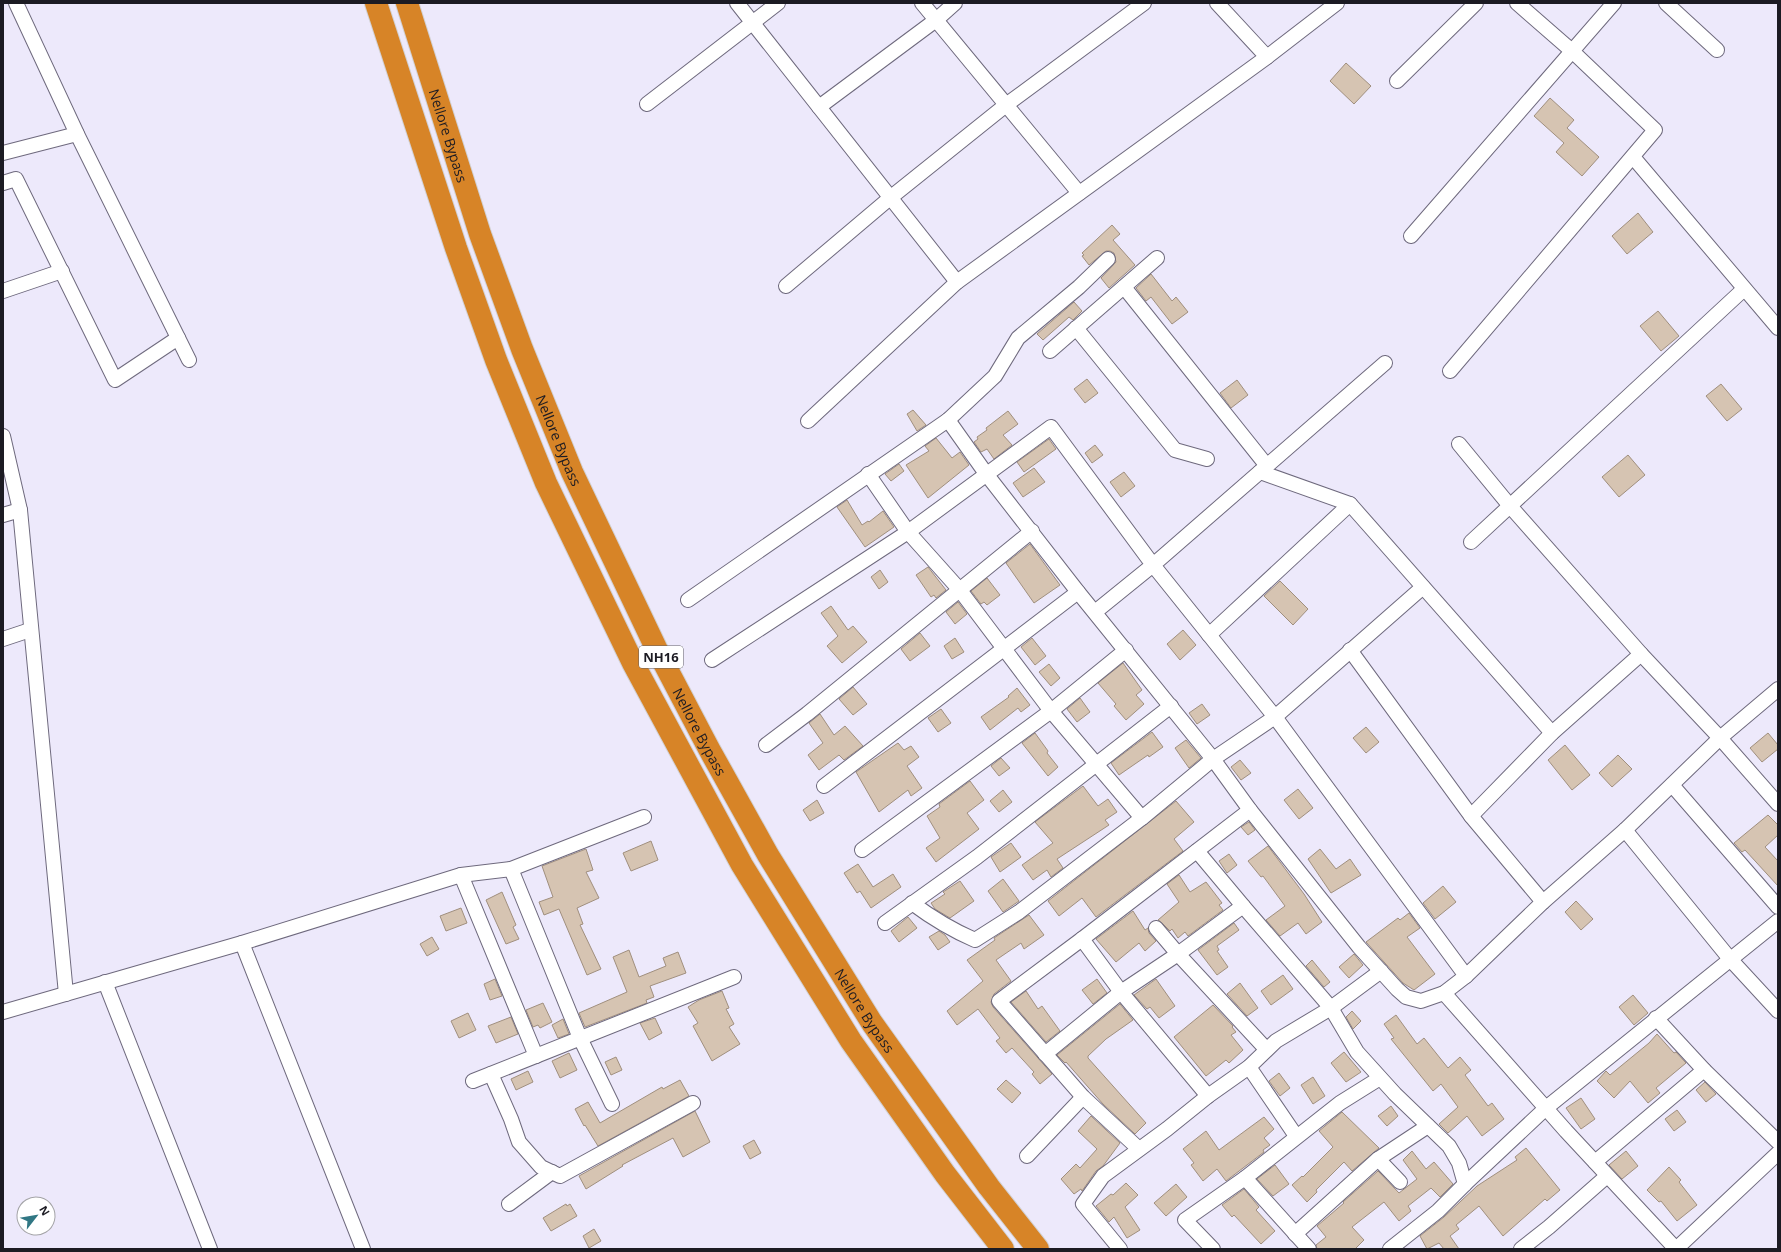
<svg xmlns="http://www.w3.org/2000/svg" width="1781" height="1252" viewBox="0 0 1781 1252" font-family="'Open Sans',sans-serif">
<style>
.building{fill:#d6c4b2;stroke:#a08f7e}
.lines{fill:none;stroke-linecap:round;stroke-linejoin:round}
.street-casing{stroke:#6e697d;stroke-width:16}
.highway-casing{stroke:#d2d1d3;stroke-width:24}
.street{stroke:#fff;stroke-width:14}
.highway{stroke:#d78427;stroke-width:22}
.labels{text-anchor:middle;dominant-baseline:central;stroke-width:4;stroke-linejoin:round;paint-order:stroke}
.shield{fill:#fff;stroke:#605f65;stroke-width:1}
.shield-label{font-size:13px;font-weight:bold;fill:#1c1b23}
.street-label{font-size:14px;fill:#1c1b23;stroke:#fff}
</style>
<rect width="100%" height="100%" fill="#ede9fb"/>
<g class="building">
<polygon points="1346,63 1371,86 1354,104 1330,81"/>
<polygon points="1550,98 1574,120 1567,128 1599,157 1582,176 1556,152 1564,143 1534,116"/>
<polygon points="1638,213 1653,232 1627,254 1612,236"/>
<polygon points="1112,225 1120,234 1113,240 1135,265 1109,288 1101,278 1116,262 1114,253 1110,251 1106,251 1089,265 1082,256 1084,255 1082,253"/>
<polygon points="1151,274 1172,301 1176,297 1188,312 1172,324 1151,297 1146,301 1136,288"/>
<polygon points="1074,302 1082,311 1073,320 1069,317 1043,340 1037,334"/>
<polygon points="1658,311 1679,336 1661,351 1640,326"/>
<polygon points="1087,379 1098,393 1085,403 1074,389"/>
<polygon points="1237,380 1248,395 1231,408 1220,393"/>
<polygon points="1721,384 1742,409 1727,421 1706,396"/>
<polygon points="913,410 926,425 917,431 907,414"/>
<polygon points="1008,411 1018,424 1003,435 1012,445 994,459 987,449 981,452 974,442 978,439 977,437 987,430 986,428"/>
<polygon points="936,438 952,458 960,452 969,465 928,498 906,465 929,451 925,446"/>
<polygon points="1049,439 1056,449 1024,472 1017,462"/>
<polygon points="1095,445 1103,455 1092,463 1085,453"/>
<polygon points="1628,455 1645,475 1619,497 1602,477"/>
<polygon points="899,464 904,471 891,481 885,474"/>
<polygon points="1034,468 1045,482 1023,497 1013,483"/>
<polygon points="1124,472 1135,486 1121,497 1110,482"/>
<polygon points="847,500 862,525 868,521 869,522 883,511 894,527 865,547 837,507"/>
<polygon points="1030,544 1060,585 1034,603 1006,563"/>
<polygon points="928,567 946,590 936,598 934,595 931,597 916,575"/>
<polygon points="880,570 888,582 879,589 871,577"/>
<polygon points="987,578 1000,595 987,605 984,602 981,604 971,591"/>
<polygon points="1280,581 1308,609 1293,625 1264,596"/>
<polygon points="958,602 967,614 955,624 946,612"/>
<polygon points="831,606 848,630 853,626 867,642 842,663 827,646 838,636 821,613"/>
<polygon points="1183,630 1196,645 1180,660 1167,644"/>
<polygon points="920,633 930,646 910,661 901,649"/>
<polygon points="955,638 964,652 952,659 944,646"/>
<polygon points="1032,638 1046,656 1035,665 1021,647"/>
<polygon points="1123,663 1142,690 1136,695 1144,704 1126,720 1114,706 1116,704 1098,683"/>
<polygon points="1049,664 1060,678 1051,686 1039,672"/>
<polygon points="853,687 867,704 853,715 839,699"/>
<polygon points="1017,688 1030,705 1021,712 1018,708 990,730 981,717 1009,697 1008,696"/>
<polygon points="1080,698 1090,712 1077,722 1067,709"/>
<polygon points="1202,704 1210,715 1197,724 1189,713"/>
<polygon points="941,709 951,723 938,732 928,718"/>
<polygon points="820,714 834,735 845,726 863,746 844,760 839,755 819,770 808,755 823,743 809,723"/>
<polygon points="1366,727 1379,742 1366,753 1353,738"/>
<polygon points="1152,732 1163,747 1149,757 1148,755 1119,775 1111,763"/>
<polygon points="1035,733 1048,751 1047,753 1058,767 1048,776 1022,743"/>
<polygon points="1768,733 1778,745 1778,749 1762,762 1750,748"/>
<polygon points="1186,740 1201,758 1189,768 1175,748"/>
<polygon points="898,743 904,750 911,746 919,757 907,766 922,788 911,796 908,790 879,812 856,772"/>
<polygon points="1565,745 1590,775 1572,790 1548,760"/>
<polygon points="1618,755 1632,769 1612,787 1599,773"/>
<polygon points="1001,758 1010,768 999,776 991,766"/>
<polygon points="1240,760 1251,773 1241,780 1231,767"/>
<polygon points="970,781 984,800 967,813 979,829 936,862 926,848 940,838 927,816 940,807 939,804"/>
<polygon points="1083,786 1098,806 1108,799 1117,812 1105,820 1109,825 1057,859 1063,868 1051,877 1047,870 1033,880 1022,865 1053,843 1035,822"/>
<polygon points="1298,789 1313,808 1299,819 1284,800"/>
<polygon points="1003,790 1012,802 999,812 990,801"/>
<polygon points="817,800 824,813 810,821 803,810"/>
<polygon points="1176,801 1194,822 1174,839 1183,851 1096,917 1082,898 1059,916 1048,901"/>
<polygon points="1768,815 1778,825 1778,835 1765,847 1778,861 1778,886 1745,850 1742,852 1734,843"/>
<polygon points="1249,822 1255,830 1248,835 1241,827"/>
<polygon points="651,841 658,860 631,871 623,853"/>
<polygon points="1011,843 1021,857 1000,872 991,857"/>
<polygon points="1268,846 1304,894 1322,922 1306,934 1298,923 1280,936 1266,920 1285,906 1263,876 1261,877 1248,861"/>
<polygon points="586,849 593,870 586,872 599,898 577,908 583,924 580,925 601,969 587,975 559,909 544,915 539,902 553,897 542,866"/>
<polygon points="1320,849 1336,869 1350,859 1361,875 1331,893 1308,859"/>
<polygon points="1229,854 1237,865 1227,873 1219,861"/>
<polygon points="858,864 873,887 893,874 901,887 871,908 860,891 857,893 844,873"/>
<polygon points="1179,875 1190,892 1206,882 1222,903 1219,905 1223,910 1188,936 1185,932 1178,938 1172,929 1170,931 1162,923 1158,920 1179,902 1167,884"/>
<polygon points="1003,879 1019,901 1003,912 988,891"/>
<polygon points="960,881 974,901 950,918 935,909 931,903 945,894 943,892"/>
<polygon points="1443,886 1456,902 1435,919 1423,903"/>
<polygon points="502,892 516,925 513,927 519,939 506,944 486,900"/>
<polygon points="1576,901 1593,919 1581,930 1565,912"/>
<polygon points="461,908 467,923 446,931 440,916"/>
<polygon points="1133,911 1145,930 1148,928 1149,933 1156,941 1145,951 1139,943 1116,962 1096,939"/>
<polygon points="1409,913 1420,928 1407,937 1435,974 1414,990 1403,983 1366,942 1398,918 1400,920"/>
<polygon points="1029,915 1044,935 1024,949 1021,943 996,960 1011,981 994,994 991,1002 993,1007 1052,1074 1040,1084 1032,1074 1034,1072 1012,1048 1006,1053 996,1041 1000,1038 978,1009 957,1025 947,1011 983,981 967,960 995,940 994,938"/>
<polygon points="908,917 917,928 899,942 891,931"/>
<polygon points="1234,923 1239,930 1217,946 1219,950 1217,951 1228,967 1217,975 1198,950"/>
<polygon points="939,931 945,935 950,942 938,950 929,937"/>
<polygon points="432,937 439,949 427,956 420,944"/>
<polygon points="629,950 639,977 666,966 663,958 678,952 686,973 650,986 654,997 646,1000 647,1003 585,1027 579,1013 627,992 613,957"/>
<polygon points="1354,954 1363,965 1349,978 1339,967"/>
<polygon points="1312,960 1330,982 1324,987 1306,966"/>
<polygon points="1283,975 1293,989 1271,1005 1261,991"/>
<polygon points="495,979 502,996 490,1000 484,984"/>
<polygon points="1097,979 1107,993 1093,1004 1082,990"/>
<polygon points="1156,979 1175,1006 1159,1018 1150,1007 1147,1009 1134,995"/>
<polygon points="1240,983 1258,1008 1247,1016 1227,994"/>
<polygon points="722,991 729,1008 726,1009 734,1024 729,1027 740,1044 712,1061 693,1026 698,1023 688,1007 699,1000"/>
<polygon points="1026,991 1038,1009 1042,1006 1060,1031 1046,1042 1011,1002"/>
<polygon points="1633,995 1648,1013 1634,1025 1619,1007"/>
<polygon points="543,1003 552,1022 540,1028 538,1025 533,1027 526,1010"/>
<polygon points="1120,1004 1133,1020 1106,1039 1088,1056 1088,1058 1146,1123 1135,1134 1103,1104 1066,1062 1065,1063 1057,1055"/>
<polygon points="1213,1005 1233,1026 1232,1027 1236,1032 1231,1035 1243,1050 1229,1063 1226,1060 1206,1076 1174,1037"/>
<polygon points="1352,1011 1361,1021 1353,1029 1346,1017"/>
<polygon points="468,1013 476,1030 459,1038 451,1021"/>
<polygon points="1396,1015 1417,1044 1424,1038 1448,1068 1460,1057 1471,1070 1465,1075 1488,1106 1492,1103 1504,1119 1482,1136 1467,1116 1448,1133 1439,1124 1458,1107 1441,1084 1433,1091 1391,1039 1394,1038 1384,1024"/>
<polygon points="511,1017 518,1034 496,1043 488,1026"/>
<polygon points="655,1018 662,1033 649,1040 640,1023"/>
<polygon points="563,1019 569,1034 558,1038 552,1025"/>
<polygon points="1657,1034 1674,1053 1676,1052 1686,1063 1656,1088 1660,1093 1648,1103 1630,1081 1614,1098 1597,1081 1606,1071 1610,1075 1649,1043"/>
<polygon points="1344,1052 1361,1072 1346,1082 1331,1063"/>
<polygon points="569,1053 577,1070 560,1078 552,1061"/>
<polygon points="616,1057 622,1070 611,1075 605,1062"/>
<polygon points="528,1071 533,1082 516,1090 511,1079"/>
<polygon points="1279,1073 1290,1088 1280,1096 1269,1081"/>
<polygon points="1313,1077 1325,1096 1313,1104 1301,1085"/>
<polygon points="680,1080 689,1096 598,1146 585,1125 584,1126 575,1109 588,1102 600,1123 662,1087 663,1089"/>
<polygon points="1006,1080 1021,1093 1012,1103 997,1089"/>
<polygon points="1705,1082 1716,1094 1706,1102 1696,1090"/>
<polygon points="1581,1098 1595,1119 1581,1129 1566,1108"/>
<polygon points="1391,1106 1398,1116 1387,1126 1378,1116"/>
<polygon points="1677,1110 1686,1122 1674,1131 1665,1119"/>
<polygon points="695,1111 710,1142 683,1157 673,1138 622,1165 623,1166 586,1189 579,1176"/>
<polygon points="1342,1112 1379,1148 1352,1171 1344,1162 1316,1190 1317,1192 1307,1202 1292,1185 1302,1176 1303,1177 1333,1147 1319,1131"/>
<polygon points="1091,1116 1120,1143 1103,1166 1096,1171 1082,1191 1081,1189 1074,1194 1061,1179 1076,1164 1080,1168 1097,1149 1078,1131"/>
<polygon points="1264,1117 1274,1129 1264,1138 1270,1145 1263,1150 1264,1152 1226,1181 1217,1169 1203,1181 1191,1165 1194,1163 1183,1149 1206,1131 1219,1150"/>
<polygon points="754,1140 761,1153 750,1159 743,1146"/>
<polygon points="1526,1148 1560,1190 1547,1201 1545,1199 1503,1236 1479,1206 1456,1225 1459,1229 1450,1236 1459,1249 1444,1249 1439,1243 1427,1249 1420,1236 1444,1217 1477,1186 1517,1160 1515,1157"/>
<polygon points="1412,1151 1426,1169 1434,1162 1453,1184 1440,1197 1431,1188 1408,1206 1411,1211 1399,1221 1384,1202 1352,1227 1364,1240 1355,1249 1317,1249 1316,1245 1326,1237 1317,1226 1344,1203 1343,1202 1378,1171 1399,1193 1417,1179 1403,1160"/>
<polygon points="1626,1151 1638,1166 1622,1179 1609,1165"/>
<polygon points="1275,1165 1289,1184 1273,1196 1257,1179"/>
<polygon points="1669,1167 1681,1180 1679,1182 1697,1205 1677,1221 1661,1201 1659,1202 1647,1190"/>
<polygon points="1126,1183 1138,1195 1125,1207 1140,1230 1127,1238 1114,1217 1109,1222 1096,1206 1111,1194 1113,1195"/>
<polygon points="1176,1184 1187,1197 1166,1216 1154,1203"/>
<polygon points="1244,1189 1259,1207 1256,1210 1275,1231 1261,1244 1234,1215 1232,1217 1222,1205"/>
<polygon points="566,1204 567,1206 570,1204 577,1216 551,1231 543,1218"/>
<polygon points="594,1229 601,1241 589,1248 583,1236"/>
</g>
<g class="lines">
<defs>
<g id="street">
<polyline points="16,3 77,134 189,360"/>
<polyline points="737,3 957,282"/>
<polyline points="922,3 1079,193"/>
<polyline points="1666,3 1717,50"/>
<polyline points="1267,57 1337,3"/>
<polyline points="1397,81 1476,3"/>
<polyline points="647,104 778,3"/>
<polyline points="819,107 936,20 955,3"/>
<polyline points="3,153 77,134"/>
<polyline points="1633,157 1778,328"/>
<polyline points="3,183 16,179 115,380 178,338"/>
<polyline points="1411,236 1614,3"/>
<polyline points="786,286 890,198 1006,105 1144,3"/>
<polyline points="1124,287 1267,466"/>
<polyline points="3,291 62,271"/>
<polyline points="1076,328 1175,450 1207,459"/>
<polyline points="1050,351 1157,258"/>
<polyline points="1385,363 1153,565 1275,717 1466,976"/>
<polyline points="1450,371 1655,130 1572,51 1517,3"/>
<polyline points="948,420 987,475 1078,592 1213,759 1250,810 1359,947 1397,989 1406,997 1421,1001 1444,993 1466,976 1543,902 1625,830 1720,738 1778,689"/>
<polyline points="808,421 957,282 1267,57 1217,3"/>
<polyline points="3,436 20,510 66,994"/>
<polyline points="1459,444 1510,506 1641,654 1720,738 1778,804"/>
<polyline points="1260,472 1350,504 1552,733"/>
<polyline points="868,474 908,532 959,589 1051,711 1142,818"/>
<polyline points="3,515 20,510"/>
<polyline points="1471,542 1744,289"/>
<polyline points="688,600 948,420 995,376 1018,338 1079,287 1108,259"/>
<polyline points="1209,635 1350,504"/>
<polyline points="3,639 30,630"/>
<polyline points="1350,650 1471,816 1543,902"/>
<polyline points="712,660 908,532 1051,427 1153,565 1095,612"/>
<polyline points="766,745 807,714 1032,531"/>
<polyline points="1672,785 1778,907"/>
<polyline points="824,786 1078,592"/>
<polyline points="1471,816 1552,733 1641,654"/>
<polyline points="1625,830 1730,959 1778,1011"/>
<polyline points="862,850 1051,711 1126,650"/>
<polyline points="511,869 580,1038 612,1104"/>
<polyline points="461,875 536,1056"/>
<path d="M912,903C932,918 952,930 975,940L1019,912L1142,818L1213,759L1275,717L1423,587"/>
<polyline points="1243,906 1331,1008 1357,1052 1395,1094 1449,1146 1459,1163 1465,1184"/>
<polyline points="885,923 977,857 1171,706"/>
<polyline points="1156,928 1178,954 1266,1049"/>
<polyline points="1082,939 1121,992 1208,1096"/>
<polyline points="242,943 363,1249"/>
<polyline points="105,982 210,1249"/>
<polyline points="1444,993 1566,1131 1676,1249"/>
<polyline points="3,1012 242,943 461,875 511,869 644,817"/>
<polyline points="1656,1018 1704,1070 1778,1142"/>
<polyline points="1045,1054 1121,992 1178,954 1243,906 1197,851"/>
<polyline points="1249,1067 1296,1136"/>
<polyline points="491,1074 511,1119 519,1142 541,1167 560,1176 693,1103"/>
<polyline points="473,1081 734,977"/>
<polyline points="1139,1149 1083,1097 999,1001 1082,939 1250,810"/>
<polyline points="1027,1156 1083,1097"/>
<polyline points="1378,1159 1400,1182"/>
<polyline points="1595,1162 1704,1070"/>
<polyline points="1245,1178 1309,1249"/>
<polyline points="509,1204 552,1172"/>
<polyline points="1295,1234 1378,1159 1428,1126"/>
<polyline points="1120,1249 1083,1204 1103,1176 1167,1129 1208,1096 1249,1067 1276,1041 1331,1008 1381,971"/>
<polyline points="1213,1249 1185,1220 1245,1178 1340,1103 1380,1078"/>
<polyline points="1390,1249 1438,1211 1465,1184 1546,1108 1778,921"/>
<polyline points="1521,1249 1549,1227 1607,1176"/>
<polyline points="1676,1249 1778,1153"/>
</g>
<g id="highway">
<polyline points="376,3 456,248 496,360 546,483 633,663 742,865 851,1041 945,1174 1003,1249"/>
<path id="s1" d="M407,3L480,234L522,349L572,472L656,648L709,749L768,855L872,1023L989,1187L1038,1249"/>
</g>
</defs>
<use href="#street" class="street-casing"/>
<use href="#highway" class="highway-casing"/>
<use href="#street" class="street"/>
<use href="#highway" class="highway"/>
</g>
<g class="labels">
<rect class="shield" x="639" y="646" width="44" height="22" rx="3"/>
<g class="shield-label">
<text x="661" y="657">NH16</text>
</g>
<g class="street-label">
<text stroke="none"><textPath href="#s1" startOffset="139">Nellore Bypass</textPath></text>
<text stroke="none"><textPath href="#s1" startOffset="463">Nellore Bypass</textPath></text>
<text stroke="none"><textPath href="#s1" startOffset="787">Nellore Bypass</textPath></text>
<text stroke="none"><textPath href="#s1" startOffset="1111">Nellore Bypass</textPath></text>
</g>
</g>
<rect width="1781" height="1252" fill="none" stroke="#1c1b23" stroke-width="8"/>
<g transform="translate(36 1216) rotate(59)"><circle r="19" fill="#ffffff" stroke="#a4a4a7"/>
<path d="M0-3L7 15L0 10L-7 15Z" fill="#317784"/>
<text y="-6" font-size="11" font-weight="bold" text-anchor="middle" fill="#1c1b23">N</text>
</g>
</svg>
